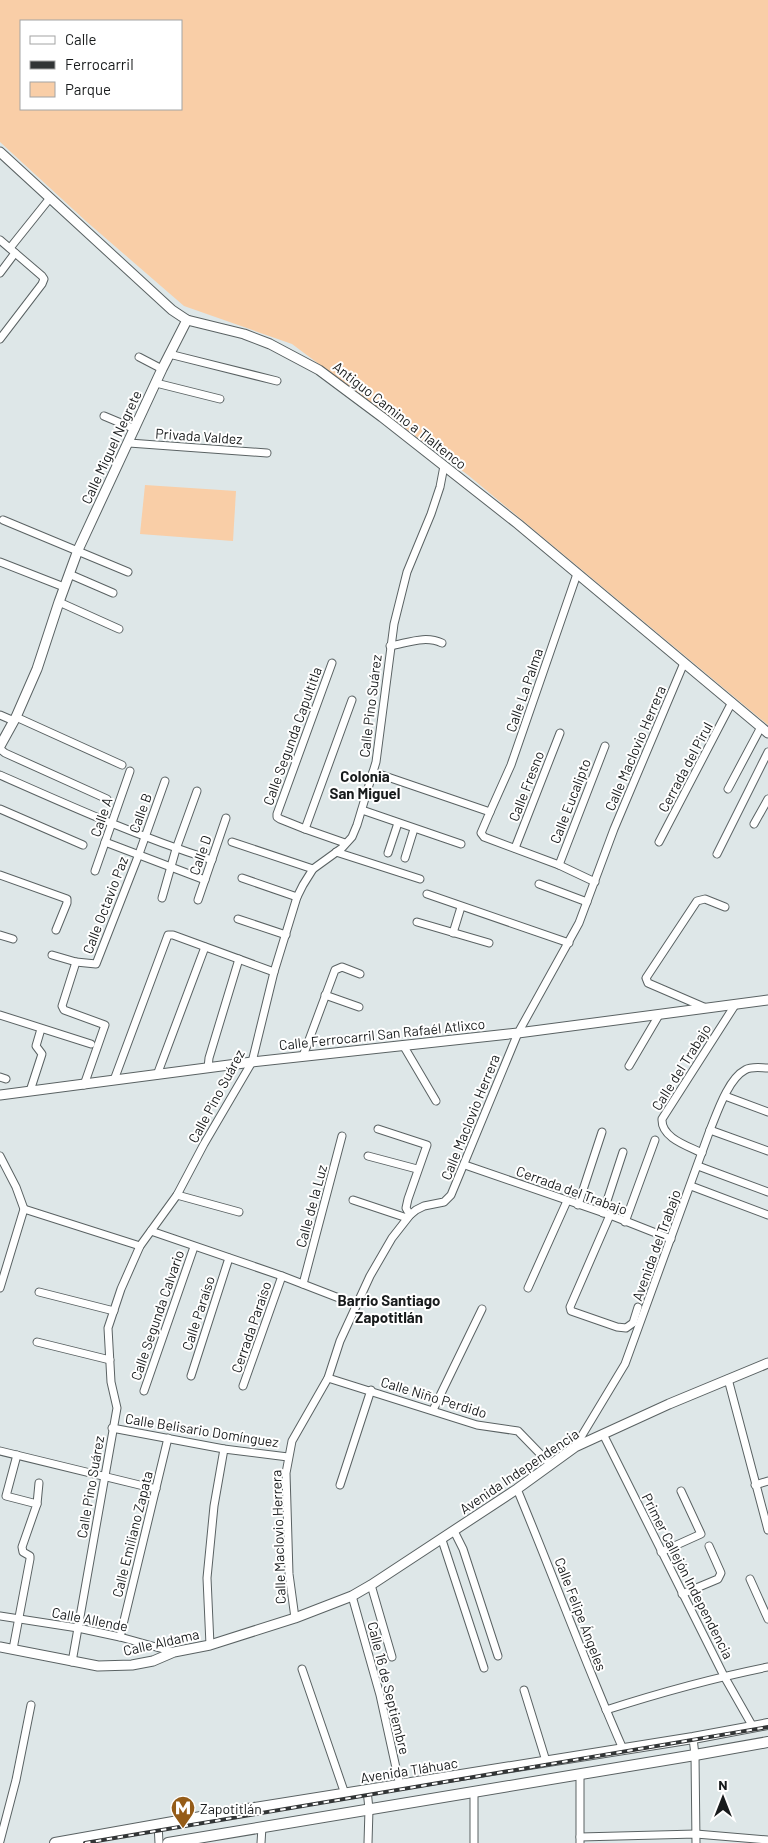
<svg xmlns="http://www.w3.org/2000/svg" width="768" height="1843" viewBox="0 0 768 1843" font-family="Barlow,sans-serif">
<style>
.green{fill:#f9cea7;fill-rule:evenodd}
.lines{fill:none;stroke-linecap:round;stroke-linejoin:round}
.minor-casing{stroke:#5a6263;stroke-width:9}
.tertiary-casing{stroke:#5a6263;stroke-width:11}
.secondary-casing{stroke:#5a6263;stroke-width:12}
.minor{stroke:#fff;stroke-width:7}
.tertiary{stroke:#fff;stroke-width:9}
.secondary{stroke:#fff;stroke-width:10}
.rail-casing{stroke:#323536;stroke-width:4}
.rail{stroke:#fff;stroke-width:2;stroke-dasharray:5.5;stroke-linecap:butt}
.labels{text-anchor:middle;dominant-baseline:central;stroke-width:4;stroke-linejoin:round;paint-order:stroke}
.street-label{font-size:14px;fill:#181b1c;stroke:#fff}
.poi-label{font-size:14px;fill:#181b1c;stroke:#fff;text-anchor:start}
.neighbourhood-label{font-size:15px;font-weight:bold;fill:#181b1c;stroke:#fff}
</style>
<rect width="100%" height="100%" fill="#dee7e8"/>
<g class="green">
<path d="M0,0H768V725L468,475L292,344L184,306L87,222L0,142ZM181,21V109H21V21Z"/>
<polygon points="145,485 236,491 233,541 140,534"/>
</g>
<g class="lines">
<defs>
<g id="minor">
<polyline points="0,240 42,276 44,279 42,284 0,339"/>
<polyline points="10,248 50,198"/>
<polyline points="0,273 15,253"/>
<polyline points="169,354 277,381"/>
<polyline points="139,357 162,369"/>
<polyline points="156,383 220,399"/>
<polyline points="104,416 135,429"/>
<polyline points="129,443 267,453"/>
<polyline points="3,520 128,572"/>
<polyline points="0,562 64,587"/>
<polyline points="69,574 113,593"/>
<polyline points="59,602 119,629"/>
<path d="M390,646C408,643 425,635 442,643"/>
<polyline points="0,715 14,721"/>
<polyline points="16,717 122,765"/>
<polyline points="0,749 5,753 107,799"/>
<polyline points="373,772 490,812 481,833 484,837 559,865 595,882"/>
<path d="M0,775C70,806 139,837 212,860"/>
<polyline points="728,789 761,727"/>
<polyline points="0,809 83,845"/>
<polyline points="362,810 461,844"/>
<polyline points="490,812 511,765 577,574"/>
<polyline points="754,824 768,799"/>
<polyline points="305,829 280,819 277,817 277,814 332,663"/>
<polyline points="105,842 205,880"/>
<polyline points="232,842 313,869"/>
<polyline points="659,842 732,702"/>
<polyline points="345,843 305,829 352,700"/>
<polyline points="515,848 560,733"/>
<polyline points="336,852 420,879"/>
<polyline points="388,853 398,823"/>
<polyline points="717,854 768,752"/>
<polyline points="405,858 414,829"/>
<polyline points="559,865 605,746"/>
<polyline points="95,871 130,771"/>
<polyline points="0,875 67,899 67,903 56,930"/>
<polyline points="242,878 297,897"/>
<polyline points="539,884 587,902"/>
<polyline points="427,894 569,943"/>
<polyline points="162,898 176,849 197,791"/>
<polyline points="198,900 226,818"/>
<polyline points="238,919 286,935"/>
<polyline points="417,922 489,943"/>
<polyline points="453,933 461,907"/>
<polyline points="0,935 13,939"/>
<polyline points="52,955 76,962 96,964 139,854 165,781"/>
<polyline points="76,962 62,1006 64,1010 105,1025 84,1085"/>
<polyline points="325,995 359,1007"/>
<polyline points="706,1008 648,983 646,978 697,901 705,899 725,907"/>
<polyline points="0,1015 91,1044"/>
<polyline points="403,1045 436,1101"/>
<polyline points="303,1056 335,970 342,967 360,974"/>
<polyline points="629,1066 659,1015"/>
<polyline points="208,1068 209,1058 239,959"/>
<polyline points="157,1075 205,947"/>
<polyline points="0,1077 6,1079"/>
<polyline points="114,1080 168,935 173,935 274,972"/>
<polyline points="30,1091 42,1054 36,1046 41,1029"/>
<polyline points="725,1096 768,1112"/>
<polyline points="378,1129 427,1145 408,1199 406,1208 410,1215"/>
<polyline points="710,1130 768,1151"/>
<path d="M702,1153C688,1146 661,1138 662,1119L735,1005"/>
<polyline points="0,1156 16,1187 24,1209 0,1288"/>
<polyline points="368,1156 417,1169"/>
<polyline points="465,1165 610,1215 671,1239"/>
<polyline points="698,1166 768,1192"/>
<polyline points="691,1186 768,1215"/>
<polyline points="177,1195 239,1212"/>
<polyline points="353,1200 407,1218"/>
<polyline points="578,1205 602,1132"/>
<polyline points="24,1209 140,1246"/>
<polyline points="603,1213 623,1152"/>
<polyline points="610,1215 570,1307 571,1311 617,1327 626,1328 633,1323 638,1307"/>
<polyline points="625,1222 655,1140"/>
<polyline points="151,1231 282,1276 357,1305"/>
<polyline points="303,1284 342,1136"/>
<polyline points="528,1288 567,1201"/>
<polyline points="39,1292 114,1311"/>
<polyline points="37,1342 110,1360"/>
<polyline points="191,1376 229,1258"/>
<polyline points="328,1378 477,1425 518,1431 550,1464"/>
<polyline points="728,1379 768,1530"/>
<polyline points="243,1386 282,1276"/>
<polyline points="144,1391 194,1247"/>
<polyline points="433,1410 482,1309"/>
<polyline points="112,1428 224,1449 288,1457"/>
<polyline points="603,1434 724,1676 753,1727"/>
<path d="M575,1447L625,1364L710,1130C717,1113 728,1079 745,1070C752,1066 761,1068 768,1068"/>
<polyline points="0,1451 156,1489"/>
<polyline points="340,1485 371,1390"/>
<polyline points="755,1485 768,1481"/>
<path d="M517,1489C553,1575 585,1663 623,1749"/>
<polyline points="37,1504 39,1483"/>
<polyline points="454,1531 463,1549 498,1656"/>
<polyline points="442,1540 484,1668"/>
<polyline points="661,1552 701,1534 681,1491"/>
<polyline points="750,1579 768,1619"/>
<polyline points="371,1585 392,1657"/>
<polyline points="682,1594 718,1579 721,1573 709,1546"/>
<polyline points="352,1596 380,1695 400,1786"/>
<polyline points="0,1616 78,1628 120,1637 174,1652"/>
<polyline points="295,1618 289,1574 286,1473 292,1441 328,1378 340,1341 370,1276 392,1238 410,1215 416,1210 424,1206 444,1202 451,1195 518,1033 579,923 614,829 684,663"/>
<polyline points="120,1637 168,1438"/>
<polyline points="210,1645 207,1578 214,1506 224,1449"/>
<polyline points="13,1649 30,1559 30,1556 23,1552 22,1547 37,1504 6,1496 17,1455"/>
<polyline points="72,1662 117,1408 111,1382 108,1328 121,1289 140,1246 177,1195 204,1144 252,1062 274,972 297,897 303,885 313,869 342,848 352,837 357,825 376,762 394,624 407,572 431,514 440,487 444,466"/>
<polyline points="302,1669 345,1794"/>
<polyline points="524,1690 546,1761"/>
<path d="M606,1710C659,1693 713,1678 768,1667"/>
<polyline points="693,1738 695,1755 696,1843"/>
<polyline points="367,1790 369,1809 368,1843"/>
<polyline points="158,1824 159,1843"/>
<polyline points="580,1837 696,1834 768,1840"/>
<polyline points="0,1841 16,1780 31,1705"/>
<polyline points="261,1843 262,1827"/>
<polyline points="474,1843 474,1791"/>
<polyline points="580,1843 580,1774"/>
</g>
<g id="tertiary">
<polyline points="0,152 172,310 187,320 244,334 270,344 319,370 382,417 518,524 768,733"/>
<polyline points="0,746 16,717 37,669 59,602 78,550 162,369 187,320"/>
<polyline points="0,1095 252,1062 518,1033 768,1000"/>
<polyline points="0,1647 98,1666 132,1665 153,1661 174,1652 210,1645 295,1618 352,1596 371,1585 517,1489 575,1447 669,1404 768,1363"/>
</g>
<g id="secondary">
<polyline points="55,1843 229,1812 693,1738 768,1724"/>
<polyline points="168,1843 695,1755 768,1742"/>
</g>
</defs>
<use href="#minor" class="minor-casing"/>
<use href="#tertiary" class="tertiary-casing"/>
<use href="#secondary" class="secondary-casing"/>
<use href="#minor" class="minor"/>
<use href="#tertiary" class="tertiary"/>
<use href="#secondary" class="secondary"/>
<defs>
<polyline id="rail" points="85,1843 768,1727"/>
</defs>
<use href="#rail" class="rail-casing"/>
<use href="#rail" class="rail"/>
</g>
<defs>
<symbol id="metro-pin" viewBox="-11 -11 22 30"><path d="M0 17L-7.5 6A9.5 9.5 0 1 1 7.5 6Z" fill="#955c18" stroke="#fff"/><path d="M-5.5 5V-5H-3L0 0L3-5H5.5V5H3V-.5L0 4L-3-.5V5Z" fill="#fff"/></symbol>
</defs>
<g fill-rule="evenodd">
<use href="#metro-pin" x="169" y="1794" width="28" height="38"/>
</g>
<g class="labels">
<g class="street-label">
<text transform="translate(400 415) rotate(38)">Antiguo Camino a Tlaltenco</text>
<text transform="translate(199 436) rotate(4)">Privada Valdez</text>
<text transform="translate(111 447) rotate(-65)">Calle Miguel Negrete</text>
<text transform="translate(524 690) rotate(-71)">Calle La Palma</text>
<text transform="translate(370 706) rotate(-83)">Calle Pino Suárez</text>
<text transform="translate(292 736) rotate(-70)">Calle Segunda Capultitla</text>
<text transform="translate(635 748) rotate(-67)">Calle Maclovio Herrera</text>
<text transform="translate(685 767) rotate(-62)">Cerrada del Pirul</text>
<text transform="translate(526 786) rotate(-69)">Calle Fresno</text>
<text transform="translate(570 801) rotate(-69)">Calle Eucalipto</text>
<text transform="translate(140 813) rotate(-70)">Calle B</text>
<text transform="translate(101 817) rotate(-71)">Calle A</text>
<text transform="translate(200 855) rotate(-71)">Calle D</text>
<text transform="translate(105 905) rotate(-69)">Calle Octavio Paz</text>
<text transform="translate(382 1034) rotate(-6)">Calle Ferrocarril San Rafaél Atlixco</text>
<text transform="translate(681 1067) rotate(-58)">Calle del Trabajo</text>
<text transform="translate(216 1096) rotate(-62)">Calle Pino Suárez</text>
<text transform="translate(470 1117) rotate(-68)">Calle Maclovio Herrera</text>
<text transform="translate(572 1190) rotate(20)">Cerrada del Trabajo</text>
<text transform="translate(311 1206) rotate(-75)">Calle de la Luz</text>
<text transform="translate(656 1245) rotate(-70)">Avenida del Trabajo</text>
<text transform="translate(198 1313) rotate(-72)">Calle Paraíso</text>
<text transform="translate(157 1315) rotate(-71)">Calle Segunda Calvario</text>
<text transform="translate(251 1327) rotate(-71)">Cerrada Paraíso</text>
<text transform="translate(434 1397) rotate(17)">Calle Niño Perdido</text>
<text transform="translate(202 1430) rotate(9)">Calle Belisario Domínguez</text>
<text transform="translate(519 1471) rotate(-34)">Avenida Independencia</text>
<text transform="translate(90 1487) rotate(-80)">Calle Pino Suárez</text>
<text transform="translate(132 1534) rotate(-76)">Calle Emiliano Zapata</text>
<text transform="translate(278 1537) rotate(-92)">Calle Maclovio Herrera</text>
<text transform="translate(688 1576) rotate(63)">Primer Callejón Independencia</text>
<text transform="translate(581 1614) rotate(69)">Calle Felipe Ángeles</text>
<text transform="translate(90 1619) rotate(11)">Calle Allende</text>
<text transform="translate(161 1642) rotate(-13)">Calle Aldama</text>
<text transform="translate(389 1688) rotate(76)">Calle 16 de Septiembre</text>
<text transform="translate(409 1770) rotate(-9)">Avenida Tláhuac</text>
</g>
<g class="poi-label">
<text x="200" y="1808">Zapotitlán</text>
</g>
<g class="neighbourhood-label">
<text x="365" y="776">Colonia<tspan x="365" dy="17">San Miguel</tspan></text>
<text x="389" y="1300">Barrio Santiago<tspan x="389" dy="17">Zapotitlán</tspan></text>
</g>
</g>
<rect x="20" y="20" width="162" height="90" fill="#ffffff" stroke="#a3a4a4"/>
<rect x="30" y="36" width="25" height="8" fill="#ffffff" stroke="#a3a4a4"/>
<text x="65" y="45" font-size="15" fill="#181b1c">Calle</text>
<rect x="30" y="61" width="25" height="8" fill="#323536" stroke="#a3a4a4"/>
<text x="65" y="70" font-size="15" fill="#181b1c">Ferrocarril</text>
<rect x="30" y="82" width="25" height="15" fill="#f9cea7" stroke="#a3a4a4"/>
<text x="65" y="95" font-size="15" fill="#181b1c">Parque</text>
<g transform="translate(723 1798)" stroke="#ffffff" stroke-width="4" paint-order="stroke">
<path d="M0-4L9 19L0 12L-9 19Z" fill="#181b1c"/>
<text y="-8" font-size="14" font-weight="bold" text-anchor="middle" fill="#181b1c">N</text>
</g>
</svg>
